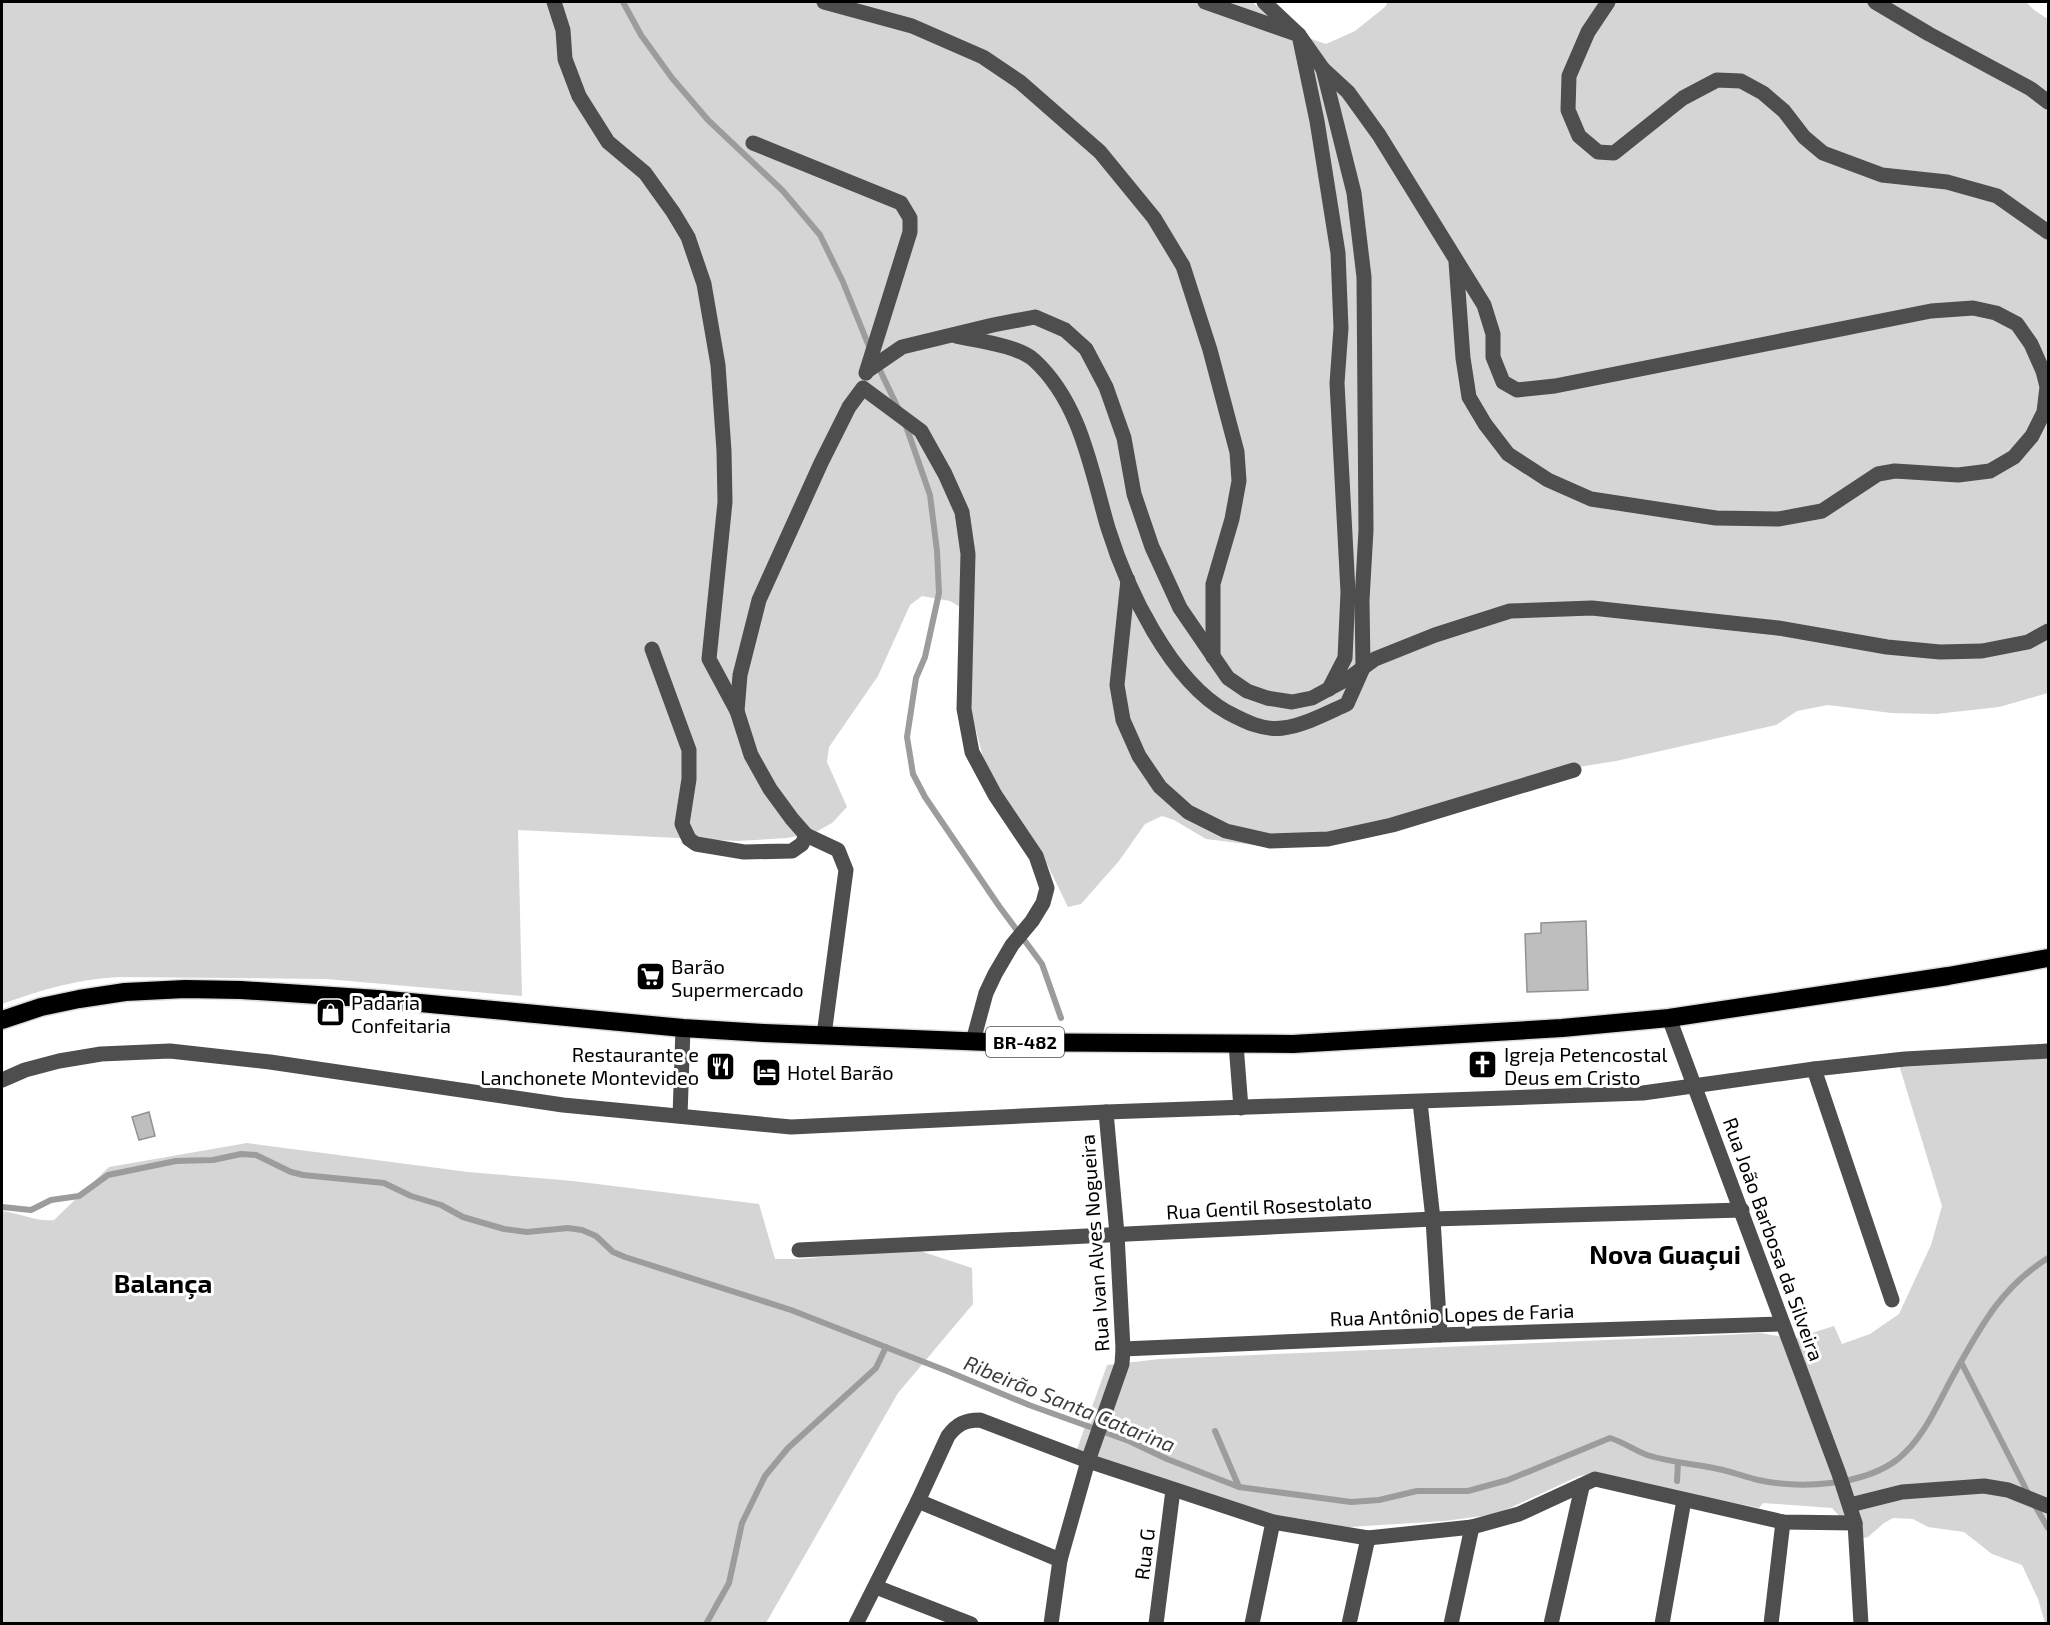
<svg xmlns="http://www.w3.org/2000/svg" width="2050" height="1625" viewBox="0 0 2050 1625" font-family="'Exo 2',sans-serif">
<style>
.green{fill:#d5d5d5}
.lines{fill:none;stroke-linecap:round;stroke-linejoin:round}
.stream{stroke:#9c9c9c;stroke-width:6}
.building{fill:#bebebe;stroke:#929292;stroke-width:1.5}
.highway-casing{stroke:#dbdbdb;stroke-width:21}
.minor{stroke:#4e4e4e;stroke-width:15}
.highway{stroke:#000;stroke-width:18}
.labels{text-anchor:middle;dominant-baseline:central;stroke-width:6;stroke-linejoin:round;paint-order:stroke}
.shield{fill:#fff;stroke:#4c4c4c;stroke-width:1.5}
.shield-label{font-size:18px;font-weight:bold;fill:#000}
.poi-label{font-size:20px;fill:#000;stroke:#fff;text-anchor:start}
.street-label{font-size:20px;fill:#000;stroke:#fff}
.water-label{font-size:21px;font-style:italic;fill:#3d3d3d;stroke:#fff}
.district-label{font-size:26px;font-weight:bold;fill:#000;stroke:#fff}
</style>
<rect width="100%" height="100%" fill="#fff"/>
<g class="green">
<path d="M2,2H1252L1288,31L1326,44L1355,31L1385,7L1388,2H2026L2034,10L2048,19V693L1999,707L1936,714L1891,713L1828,705L1797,711L1776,725L1616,761L1535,774L1404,825L1270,847L1206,839L1174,820L1162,816L1145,824L1119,861L1081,904L1068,907L1047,864L1001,795L985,765L971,711L962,608L950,601L922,596L910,605L878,676L829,747L827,762L847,807L832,823L814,833L787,838L737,841L518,830L522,996L326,979L119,977C78,979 40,990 2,1004Z"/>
<polygon points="2048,1056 2048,1623 2045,1623 2038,1599 2022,1565 1992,1554 1964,1532 1928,1527 1913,1519 1893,1518 1884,1523 1868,1537 1856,1540 1852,1530 1832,1508 1763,1503 1759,1508 1591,1474 1579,1476 1497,1514 1445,1521 1349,1527 1294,1522 1076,1452 1107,1365 1160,1359 1725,1335 1761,1333 1793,1339 1834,1326 1842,1344 1870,1334 1899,1314 1931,1245 1942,1206 1899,1065"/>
<path d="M247,1143L468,1172L573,1181L759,1204L775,1259H799L914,1249L972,1268L973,1304L898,1393L766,1623H2V1211C20,1213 35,1222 54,1220L109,1167Z"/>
</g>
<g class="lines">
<g class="stream">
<polyline points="623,2 641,35 672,78 708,120 783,191 820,235 843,282 870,349"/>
<polyline points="877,364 898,408"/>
<polyline points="905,423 930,495 937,551 939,593 925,657 916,678 907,737 913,774 925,797 999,906 1042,964 1061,1018"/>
<path d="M2,1207L31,1210L51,1200L79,1196L108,1175L176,1161L213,1160L241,1154L256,1155L291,1172L303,1175L384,1183L411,1196L441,1205L463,1217L504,1229L527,1232L568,1228L582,1230L596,1236L613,1252L625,1257L791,1310L947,1371L1029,1405L1129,1441L1167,1459L1239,1487L1351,1502L1379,1500L1417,1491H1468L1508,1480L1610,1438C1623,1442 1634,1450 1647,1455C1672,1463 1698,1464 1723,1470C1735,1473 1746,1477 1758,1480C1800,1489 1863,1486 1898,1459C1924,1438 1937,1405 1953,1376C1980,1328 2000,1288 2048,1258"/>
<polyline points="1961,1362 2029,1495"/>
<polyline points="1215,1431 1239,1487"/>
<polyline points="1677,1481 1678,1463"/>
<polyline points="2034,1504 2048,1528"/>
<polyline points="706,1624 729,1583 742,1523 765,1476 788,1448 876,1368 886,1347"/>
</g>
</g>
<g class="building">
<polygon points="1586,921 1588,990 1527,992 1525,934 1541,933 1541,923"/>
<polygon points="149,1112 155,1136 139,1140 132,1117"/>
</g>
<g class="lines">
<defs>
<polyline id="highway" points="2,1020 41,1007 79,999 125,992 185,989 241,990 378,999 683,1028 764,1033 988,1042 1293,1044 1562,1028 1669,1018 1948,976 2048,958"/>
</defs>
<use href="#highway" class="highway-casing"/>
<g class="minor">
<polyline points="554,2 563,30 565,59 579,96 608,142 645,173 673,212 688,237 704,284 718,365 724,451 725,502 709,659 737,711"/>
<polyline points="824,2 912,26 983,57 1020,82 1100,152 1154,218 1183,266 1210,350 1237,452 1239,481 1232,519 1213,584 1213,657"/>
<polyline points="1205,2 1299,35 1317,121 1338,253 1341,328 1337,383 1348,592 1345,658 1329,689"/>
<polyline points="1608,2 1588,32 1569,76 1568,110 1579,136 1598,152 1614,153 1683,98 1717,80 1741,81 1763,93 1784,111 1804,137 1823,153 1882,175 1947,182 1997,196 2048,232"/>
<polyline points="1875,2 1929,34 2031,89 2048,102"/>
<polyline points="1323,69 1348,92 1379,135 1484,305 1493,334 1493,357 1503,382 1517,390 1555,386 1931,311 1973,308 1996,313 2017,324 2031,344 2043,371 2047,387 2044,412 2032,436 2014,457 1990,471 1958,475 1895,471 1878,474 1822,511 1778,519 1716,518 1591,499 1548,480 1508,454 1485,424 1469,397 1463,358 1456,262"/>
<polyline points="753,143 901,203 910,218 910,232 866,373"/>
<path d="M956,336C977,341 1017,345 1034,360C1081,403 1091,470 1108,528C1127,589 1170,680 1227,712C1244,721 1263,731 1283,728C1305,725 1327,713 1347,704L1363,668L1362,600L1366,530L1364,277L1354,193L1323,69L1299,35L1264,2"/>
<polyline points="867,371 902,347 993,325 1035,317 1065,330 1086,349 1106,387 1124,438 1134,494 1152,547 1180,608 1228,678 1247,691 1267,698 1292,702 1312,698 1349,678 1375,659 1435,635 1510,611 1592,608 1778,628 1887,647 1940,652 1982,651 2028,642 2048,631"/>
<polyline points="1128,580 1117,685 1123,720 1139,756 1160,787 1188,812 1226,831 1270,841 1328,839 1392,825 1574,770"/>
<polyline points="652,649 689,750 689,779 682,824 689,839 696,844 744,852 792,851 802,844 806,835 792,819 770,789 751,755 737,711 740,675 759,600 821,463 849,407 863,388 921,431 945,474 962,512 968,554 964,709 972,752 995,795 1036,856 1047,888 1043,903 1032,921 1012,945 995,974 986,993 973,1041"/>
<polyline points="806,835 838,850 846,870 824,1035"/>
<polyline points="1669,1018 1839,1474 1855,1523 1861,1624"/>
<polyline points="1236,1044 1241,1108"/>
<polyline points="1814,1069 1892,1300"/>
<polyline points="2,1080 25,1070 59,1061 101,1054 170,1051 270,1062 563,1105 791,1127 1106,1112 1643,1093 1814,1069 1905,1059 2048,1051"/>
<polyline points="1420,1102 1433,1219 1440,1335"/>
<polyline points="680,1116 683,1028"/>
<polyline points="799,1250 1433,1219 1742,1210"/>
<polyline points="1123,1349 1440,1335 1782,1324"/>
<polyline points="918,1501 1060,1560"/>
<polyline points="1850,1505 1902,1492 1984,1486 2008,1490 2048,1506"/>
<polyline points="876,1587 971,1624"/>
<path d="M856,1624L918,1501L948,1436C957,1424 965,1420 980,1420L1088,1461L1273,1522L1368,1538L1472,1527L1519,1514L1595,1479L1783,1522L1855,1523"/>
<polyline points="1051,1624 1060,1560 1088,1461 1122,1364 1123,1349 1117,1234 1106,1112"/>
<polyline points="1156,1624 1173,1490"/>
<polyline points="1252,1624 1273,1522"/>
<polyline points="1349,1624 1368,1538"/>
<polyline points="1451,1624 1472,1527"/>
<polyline points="1551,1624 1582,1487"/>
<polyline points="1662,1624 1684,1500"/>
<polyline points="1771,1624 1783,1522"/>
</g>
<use href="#highway" class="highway"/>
</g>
<defs>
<symbol id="supermarket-square" viewBox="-11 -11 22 22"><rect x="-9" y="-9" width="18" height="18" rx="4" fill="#000" stroke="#fff"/><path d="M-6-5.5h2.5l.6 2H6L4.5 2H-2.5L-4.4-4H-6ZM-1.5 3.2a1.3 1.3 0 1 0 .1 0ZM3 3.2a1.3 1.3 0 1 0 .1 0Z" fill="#fff"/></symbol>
<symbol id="shop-square" viewBox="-11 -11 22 22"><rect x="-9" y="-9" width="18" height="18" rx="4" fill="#000" stroke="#fff"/><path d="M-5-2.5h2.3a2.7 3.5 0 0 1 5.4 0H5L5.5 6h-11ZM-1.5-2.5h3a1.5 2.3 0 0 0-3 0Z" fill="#fff"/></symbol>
<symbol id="church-square" viewBox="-11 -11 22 22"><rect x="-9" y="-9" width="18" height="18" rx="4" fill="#000" stroke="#fff"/><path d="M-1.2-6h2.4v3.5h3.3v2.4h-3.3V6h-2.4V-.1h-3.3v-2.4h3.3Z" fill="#fff"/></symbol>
<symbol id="restaurant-square" viewBox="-11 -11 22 22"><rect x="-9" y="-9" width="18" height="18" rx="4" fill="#000" stroke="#fff"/><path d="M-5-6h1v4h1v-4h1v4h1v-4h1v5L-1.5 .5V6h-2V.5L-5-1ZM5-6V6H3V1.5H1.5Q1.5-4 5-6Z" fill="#fff"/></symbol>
<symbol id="hotel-square" viewBox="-11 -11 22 22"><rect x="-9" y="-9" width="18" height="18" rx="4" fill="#000" stroke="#fff"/><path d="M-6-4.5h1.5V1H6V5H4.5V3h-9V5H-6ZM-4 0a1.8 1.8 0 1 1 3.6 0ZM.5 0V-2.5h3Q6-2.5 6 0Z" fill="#fff"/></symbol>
</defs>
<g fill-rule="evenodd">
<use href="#supermarket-square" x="634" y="960" width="33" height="33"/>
<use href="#shop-square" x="314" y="996" width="33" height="33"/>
<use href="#church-square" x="1466" y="1048" width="33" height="33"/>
<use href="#restaurant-square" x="704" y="1050" width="33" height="33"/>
<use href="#hotel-square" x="750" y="1056" width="33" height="33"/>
</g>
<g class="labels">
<rect class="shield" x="986" y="1027" width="78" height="30" rx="4.5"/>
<g class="shield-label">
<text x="1025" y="1042">BR-482</text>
</g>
<g class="poi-label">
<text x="671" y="966">Barão<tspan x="671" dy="23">Supermercado</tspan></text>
<text x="351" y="1002">Padaria<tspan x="351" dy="23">Confeitaria</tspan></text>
<text x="699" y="1054" text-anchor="end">Restaurante e<tspan x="699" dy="23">Lanchonete Montevideo</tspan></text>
<text x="1504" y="1054">Igreja Petencostal<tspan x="1504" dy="23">Deus em Cristo</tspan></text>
<text x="787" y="1072">Hotel Barão</text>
</g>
<g class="street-label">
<text transform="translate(1269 1206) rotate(-3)">Rua Gentil Rosestolato</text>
<text transform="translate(1774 1239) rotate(70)">Rua João Barbosa da Silveira</text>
<text transform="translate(1094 1243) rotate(-94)">Rua Ivan Alves Nogueira</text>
<text transform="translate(1452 1314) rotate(-2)">Rua Antônio Lopes de Faria</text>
<text transform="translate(1144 1554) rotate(-83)">Rua G</text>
</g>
<g class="water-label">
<text transform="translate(1070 1403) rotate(22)">Ribeirão Santa Catarina</text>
</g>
<g class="district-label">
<text x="1665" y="1253">Nova Guaçui</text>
<text x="163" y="1282">Balança</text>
</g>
</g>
<rect width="2050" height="1625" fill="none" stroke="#000000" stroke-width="6"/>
</svg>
